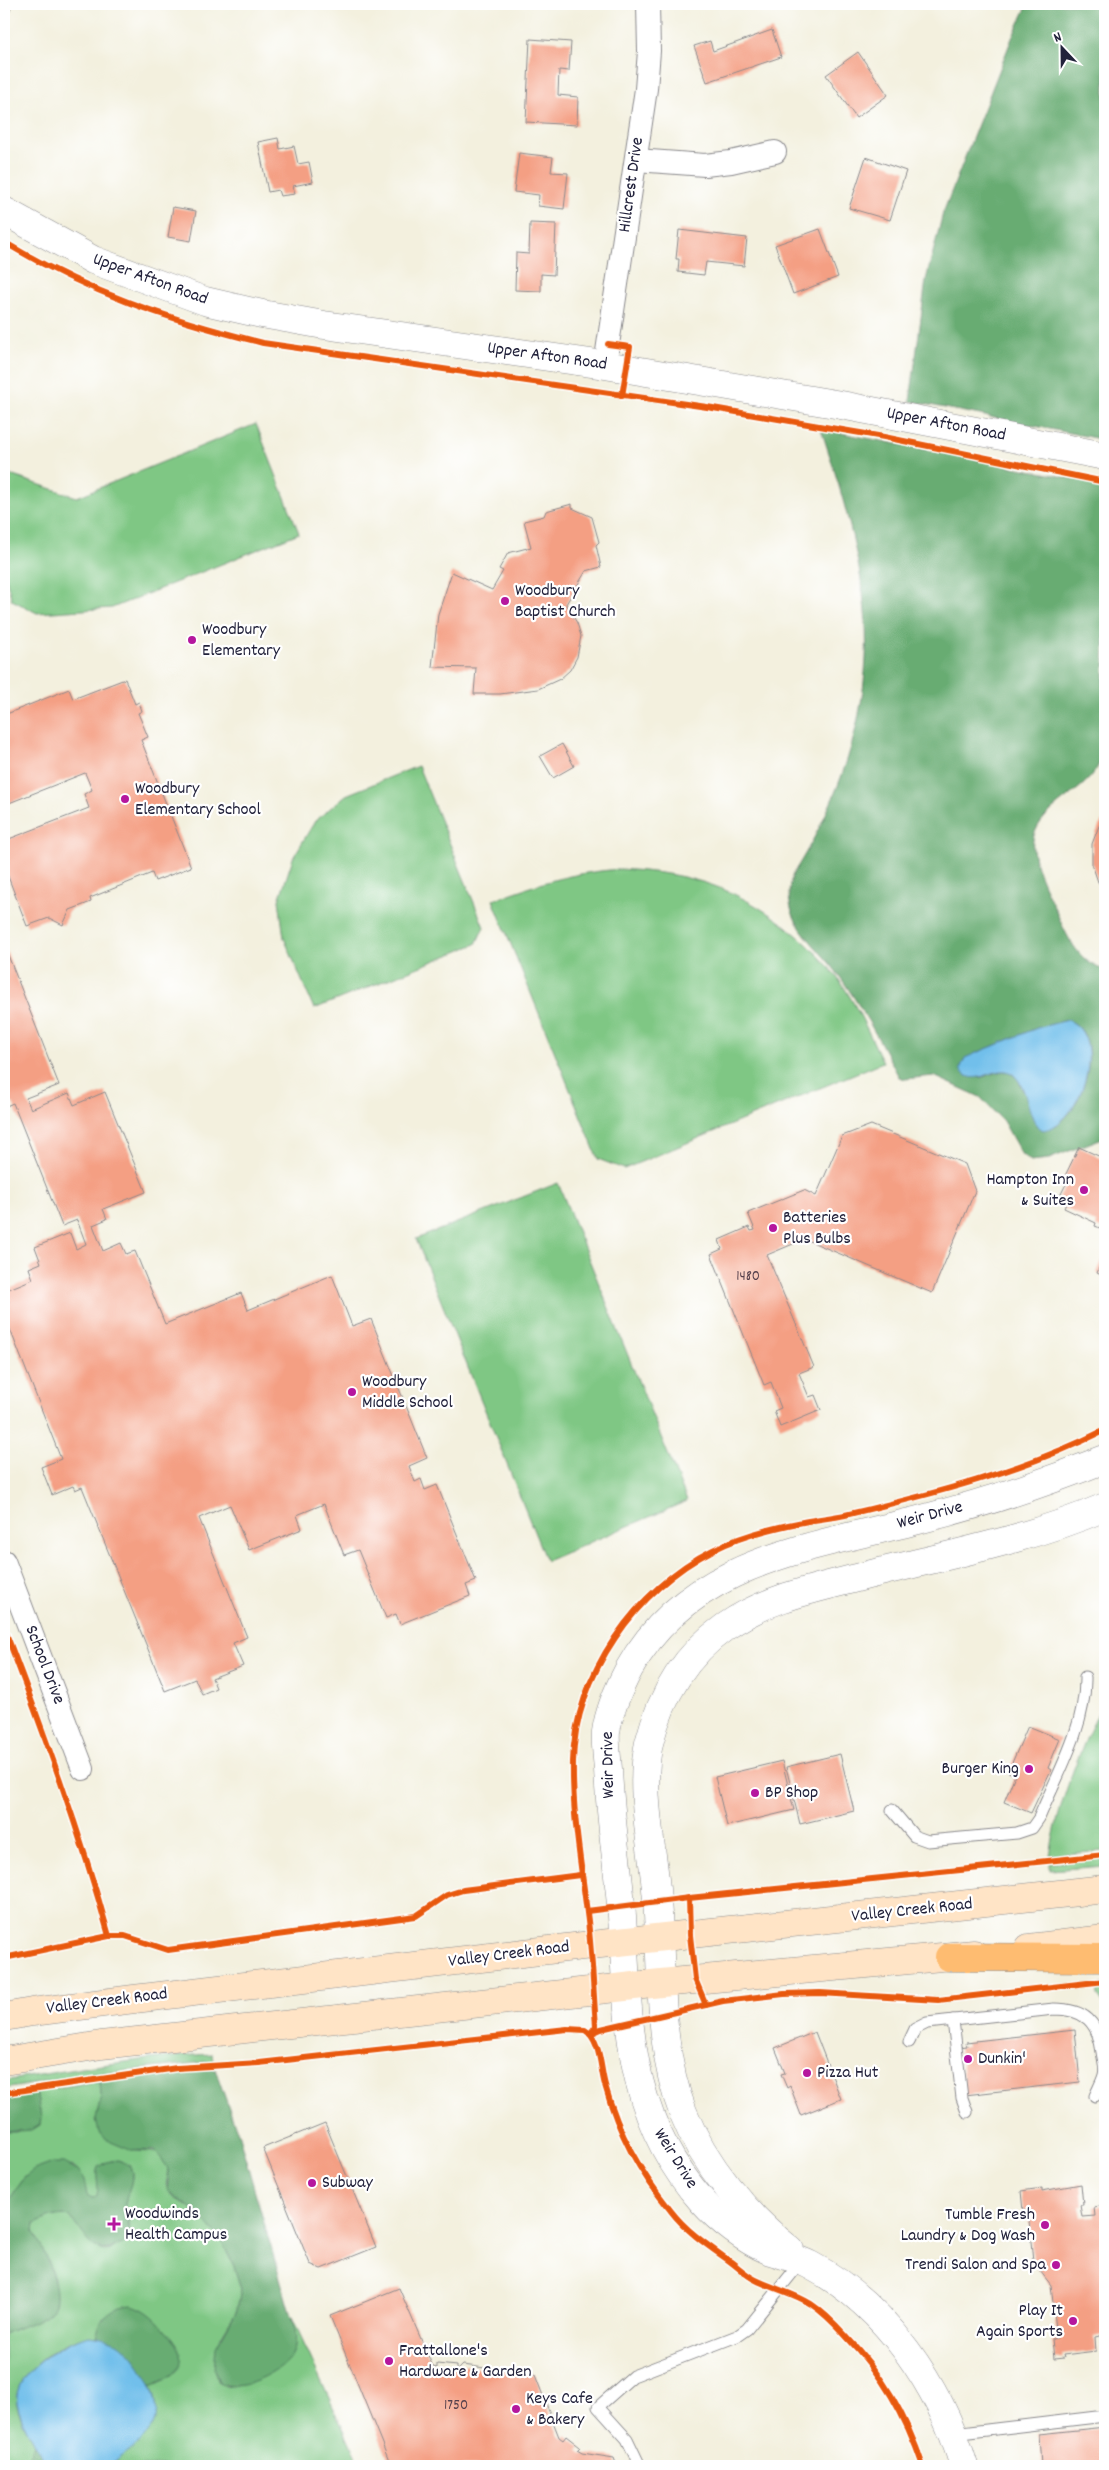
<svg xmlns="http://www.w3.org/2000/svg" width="1109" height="2470" viewBox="0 0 1109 2470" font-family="Dekko,sans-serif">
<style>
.green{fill:#7fc784;stroke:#507460}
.forest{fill:#67ac72;stroke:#446756;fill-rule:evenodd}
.water{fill:#71bfeb;stroke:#4a7093}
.building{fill:#f49f83}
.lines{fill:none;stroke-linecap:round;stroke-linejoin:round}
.service-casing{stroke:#8a898c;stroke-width:13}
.minor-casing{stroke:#8a898c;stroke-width:24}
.tertiary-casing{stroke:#8a898c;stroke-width:29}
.secondary-casing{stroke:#8a898c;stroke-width:29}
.motorway-casing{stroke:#8a898c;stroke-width:29}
.service{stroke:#fff;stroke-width:11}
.minor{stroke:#fff;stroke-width:22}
.tertiary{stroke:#fff;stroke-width:28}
.secondary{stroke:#ffe4c6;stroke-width:28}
.motorway{stroke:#febc71;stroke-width:28}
.cycleway-casing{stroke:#fff;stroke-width:9}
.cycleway{stroke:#e8590c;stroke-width:6}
.poi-dot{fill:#b5179e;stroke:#fff;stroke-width:2}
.labels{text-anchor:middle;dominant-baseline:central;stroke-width:4.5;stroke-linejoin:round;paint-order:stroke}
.number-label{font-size:15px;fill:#56414d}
.street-label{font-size:18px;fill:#22223b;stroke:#fff}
.poi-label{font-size:18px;fill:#22223b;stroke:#fff;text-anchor:start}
</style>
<rect width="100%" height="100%" fill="#fff"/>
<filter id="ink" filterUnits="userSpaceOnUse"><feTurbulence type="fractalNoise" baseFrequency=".02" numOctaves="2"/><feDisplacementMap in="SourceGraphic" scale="10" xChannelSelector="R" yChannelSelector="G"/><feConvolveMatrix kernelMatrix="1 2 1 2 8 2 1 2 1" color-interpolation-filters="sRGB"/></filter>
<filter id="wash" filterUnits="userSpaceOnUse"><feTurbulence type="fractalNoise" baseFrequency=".0096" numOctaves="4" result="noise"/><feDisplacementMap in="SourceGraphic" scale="20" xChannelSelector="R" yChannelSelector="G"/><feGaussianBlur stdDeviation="1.12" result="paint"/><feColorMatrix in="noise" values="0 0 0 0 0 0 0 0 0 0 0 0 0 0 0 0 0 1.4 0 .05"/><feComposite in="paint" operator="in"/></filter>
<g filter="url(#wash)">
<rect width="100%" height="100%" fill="#f3f0de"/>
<g class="green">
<polygon points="256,424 299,533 112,608 37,613 12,600 4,572 4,473 77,497"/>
<polygon points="418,766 484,927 476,944 314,1009 284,938 279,900 293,858 315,821 346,795"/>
<path d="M620,869C645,871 671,873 695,880C746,893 794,927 828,966C852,993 867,1030 883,1062L624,1169L598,1159L493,900C539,883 570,873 620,869Z"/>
<polygon points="558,1183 687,1501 546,1561 416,1239"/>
<path d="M1105,1699V1851L1050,1855C1059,1800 1080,1749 1105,1699Z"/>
<polygon points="1105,1858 1105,1866 1050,1870 1050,1863"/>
<polygon points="1105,1985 1105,2006 1098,1996 1097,1986"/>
<path d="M213,2054L214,2061L88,2075L4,2089V2081C73,2069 143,2057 213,2054Z"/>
<path d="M100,2081L101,2095L96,2120C105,2128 120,2145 130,2149C144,2156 161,2143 169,2170L166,2185L171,2194L197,2213L220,2238L234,2266L241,2289L237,2310L220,2338L216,2376L225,2386L233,2387C271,2372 305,2368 292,2317L360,2466H111L152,2427C159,2412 157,2401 151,2386L165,2380L103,2318L96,2336C71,2334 21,2367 17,2394C14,2410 27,2430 35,2444L24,2466H4V2334L51,2311L54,2278L34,2231L35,2224L50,2217L64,2215C86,2223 99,2282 130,2229C129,2221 125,2213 125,2206C125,2192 143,2168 121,2161C111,2158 104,2164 97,2170L99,2191L97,2197L92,2199C80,2193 90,2178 73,2166L25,2177L4,2207V2132H16L41,2117L36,2091Z"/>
</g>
<g class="forest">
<polygon points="1028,4 1105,4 1105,440 910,401 926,280 943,213 1012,38"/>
<path d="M821,429L1105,485L1104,747C1102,757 1099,767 1092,775C1075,798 1028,815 1033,850C1036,872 1050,897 1059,918C1068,939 1081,964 1105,970V1137L1049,1159L1031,1161L1022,1155L1003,1121L980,1097L934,1076L905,1079L899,1077C880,1041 861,1006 838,974C823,953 801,936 792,912C788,899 788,887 793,874C834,809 862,736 866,658C870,585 844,498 821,429ZM1068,1020C1108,1036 1083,1111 1055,1126L1023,1091L1018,1079L1010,1072L1002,1071L979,1078L974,1054L1037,1028Z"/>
<path d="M215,2069L239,2136L295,2330C296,2337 296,2345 293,2353C285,2373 237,2395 219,2382L214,2370L216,2347L237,2310L241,2289L234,2266L220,2238L197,2213L167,2190L169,2170L161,2158L154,2151L130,2150L111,2142L99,2133L96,2120L101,2095L100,2081L163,2073Z"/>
<polygon points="36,2091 41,2117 40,2125 32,2130 4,2132 4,2097"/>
<path d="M118,2160L129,2165C137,2178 127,2190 125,2204C124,2214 131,2223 129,2236C125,2242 121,2245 114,2248C87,2258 83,2222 64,2215L50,2217L35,2224L34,2231C41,2248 68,2296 50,2312C38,2322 18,2327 4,2334V2207L25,2177L34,2170L53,2163H64L80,2171L84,2180L87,2195L92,2198L96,2197C101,2187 94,2177 98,2167L106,2162Z"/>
<path d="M132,2305C146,2309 154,2317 163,2327C191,2355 187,2371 151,2386C136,2361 125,2344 96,2336C102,2316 110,2307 132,2305Z"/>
<polygon points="35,2444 46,2466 24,2466"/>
</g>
<g class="water">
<path d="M1068,1020C1109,1037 1081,1125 1043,1130L1037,1126C1027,1111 1027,1087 1014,1075C999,1060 974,1092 960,1069L965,1058L974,1054L1037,1028Z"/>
<path d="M88,2335C98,2336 109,2338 118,2343C137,2355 163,2397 155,2420C149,2439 125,2453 110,2466H46C38,2446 21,2425 17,2403C12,2372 63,2343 88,2335Z"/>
</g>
<g id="blocks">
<g class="building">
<polygon points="4,4 12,4 4,29"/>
<polygon points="772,30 781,57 707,82 694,46 710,41 713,51"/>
<polygon points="530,39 571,42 569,71 559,70 558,95 578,97 577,125 526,122"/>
<polygon points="858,52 888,95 856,118 826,75"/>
<polygon points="278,138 280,149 294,146 298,164 309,162 313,182 293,186 295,194 280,196 278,190 268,192 258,142"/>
<polygon points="519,153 553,157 551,172 568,173 564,209 538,206 539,195 514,192"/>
<polygon points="866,157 906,171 890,220 849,208"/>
<polygon points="173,207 196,211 191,241 168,237"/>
<polygon points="530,223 556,224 554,275 541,274 541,291 515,290 516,253 529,254"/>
<polygon points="820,229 838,277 793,294 775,245"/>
<polygon points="679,230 747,238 744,266 706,262 704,275 678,272 679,259 676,259"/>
<polygon points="572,504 572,508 592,517 599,542 596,545 601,567 586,571 566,604 577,623 581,636 577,657 570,670 560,679 538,689 500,694 474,694 476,668 432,667 438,614 452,572 492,590 503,571 499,569 508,553 531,547 524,521 544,516 546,511"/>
<polygon points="125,679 135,704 139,702 142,711 138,713 148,737 141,740 191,867 155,881 152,873 90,898 91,902 70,910 63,925 49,918 27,926 4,866 4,837 9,839 89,808 84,794 92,790 85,773 4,805 4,715 69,689 73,699"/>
<polygon points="562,744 574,766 553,778 540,756"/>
<polygon points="1105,818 1105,891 1098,882 1092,864 1092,844 1099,826"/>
<polygon points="4,945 59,1085 26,1098 31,1109 69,1093 74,1105 105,1092 146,1192 103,1209 107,1219 93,1225 103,1251 121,1243 126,1254 135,1251 165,1324 241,1293 248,1310 332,1275 352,1326 371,1319 427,1458 409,1466 415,1482 421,1479 425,1490 437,1485 476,1581 466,1585 470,1596 400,1624 396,1614 386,1618 358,1550 344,1555 324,1504 297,1515 302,1529 249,1550 230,1505 199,1518 247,1637 233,1643 243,1666 212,1678 216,1688 202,1694 195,1679 165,1691 82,1487 75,1490 73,1486 52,1495 41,1467 61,1459 4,1314 4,1304 9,1302 4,1291 33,1279 29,1268 41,1263 35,1247 70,1233 76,1249 86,1244 77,1220 62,1226 13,1103 4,1107"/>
<polygon points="871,1125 965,1164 975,1191 932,1293 805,1239 767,1255 814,1367 799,1373 809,1397 815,1395 821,1410 780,1427 774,1411 781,1408 771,1382 764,1385 711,1254 722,1249 719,1240 749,1227 751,1231 755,1230 748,1213 804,1190 816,1196 842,1136"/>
<polygon points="1079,1147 1105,1159 1105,1230 1095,1226 1096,1223 1064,1208 1066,1204 1058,1200 1068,1180 1064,1178"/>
<polygon points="1105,1254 1105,1277 1097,1273"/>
<polygon points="1028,1726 1060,1739 1048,1768 1051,1770 1031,1813 1004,1802 1015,1775 1008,1772"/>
<polygon points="840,1754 854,1811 800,1824 786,1767"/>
<polygon points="782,1761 794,1810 727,1826 715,1777"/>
<polygon points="1075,2030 1080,2082 965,2095 959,2047 967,2046 966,2042"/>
<polygon points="815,2032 841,2099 801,2115 790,2086 787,2088 781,2074 785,2073 775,2048"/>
<polygon points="325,2123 376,2247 321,2269 310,2264 263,2148"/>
<polygon points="1081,2184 1083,2205 1080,2205 1082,2217 1095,2216 1094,2207 1105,2205 1105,2335 1095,2337 1096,2351 1063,2355 1064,2358 1054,2359 1052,2339 1057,2338 1051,2285 1033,2262 1028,2210 1023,2211 1021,2191 1042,2188 1042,2191"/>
<polygon points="399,2288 433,2367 437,2368 437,2364 456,2366 456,2370 458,2370 463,2365 535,2375 559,2437 563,2440 566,2436 580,2447 577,2450 582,2453 614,2458 617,2466 391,2466 330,2316"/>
<polygon points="1105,2427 1105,2466 1041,2466 1039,2434"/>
</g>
</g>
</g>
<g filter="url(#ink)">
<use href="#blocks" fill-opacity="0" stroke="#8a898c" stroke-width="1"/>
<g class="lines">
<defs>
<g id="service">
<path d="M892,1810L914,1836L928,1841L1017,1833L1032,1828L1039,1818C1058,1773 1086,1726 1085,1677"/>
<polyline points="953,2020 962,2098 967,2112"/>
<path d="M909,2042L915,2029L927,2023L1054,2009C1085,2009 1098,2022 1102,2052C1103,2059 1106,2068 1104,2075C1102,2082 1098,2089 1095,2096"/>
<polyline points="953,2434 1105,2416"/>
<polyline points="640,2466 627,2439 598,2407 633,2376 737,2336 747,2329 801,2262"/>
</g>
<g id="minor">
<polyline points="636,160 705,165 731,162 775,152"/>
<polyline points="605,365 646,89 649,51 648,4"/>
<polyline points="4,1561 83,1769"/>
</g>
<g id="tertiary">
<polyline points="4,211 93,260 205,301 262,314 324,325 605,365 841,405 1105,456"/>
<path d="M790,2250C746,2215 704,2165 683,2112C657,2046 663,1971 657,1901C654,1852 638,1791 649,1743C661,1695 684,1656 725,1627C767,1597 819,1588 868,1575C948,1555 1030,1539 1105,1507"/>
<path d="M964,2466C940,2386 886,2305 810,2265C797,2258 782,2255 768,2250C745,2240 720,2221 703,2202C626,2116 629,2024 622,1916C618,1867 610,1818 608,1769C607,1757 605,1743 606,1732C609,1710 619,1688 629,1669C690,1559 812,1548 922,1519C985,1503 1045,1483 1105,1459"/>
</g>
<g id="secondary">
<polyline points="1029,1948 1105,1939"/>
<polyline points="4,2017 32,2012 134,1999 591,1945 1105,1889"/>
<polyline points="4,2061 101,2045 661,1983 974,1954"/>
</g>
<polyline id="motorway" points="949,1957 1105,1958"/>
</defs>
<use href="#service" class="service-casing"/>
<use href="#minor" class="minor-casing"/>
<use href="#tertiary" class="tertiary-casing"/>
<use href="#secondary" class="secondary-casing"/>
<use href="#motorway" class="motorway-casing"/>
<use href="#service" class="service"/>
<use href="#minor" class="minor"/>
<use href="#tertiary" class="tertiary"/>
<use href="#secondary" class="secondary"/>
<use href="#motorway" class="motorway"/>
<defs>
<g id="cycleway">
<path d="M4,242C89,293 167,319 263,343L707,407L884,437L1105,482"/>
<polyline points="608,344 630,347 622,396"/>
<path d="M4,1628C43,1730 80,1831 109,1936"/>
<polyline points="689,1898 690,1935 695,1979 706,2005"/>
<polyline points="587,1911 689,1898 1105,1855"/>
<polyline points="4,1958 109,1936 125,1936 168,1950 416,1916 447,1895 463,1890 580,1875"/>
<path d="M590,2034L596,2026C593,1988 592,1950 587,1913C581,1863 572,1813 573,1762C574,1676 637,1588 713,1550C740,1536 772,1528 803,1522C817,1519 831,1518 845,1515C933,1494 1024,1471 1105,1430"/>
<polyline points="590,2034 601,2029 723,2001 784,1994 820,1993 938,2000 1105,1981"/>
<path d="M4,2093L177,2068L259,2063L567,2029L585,2030C601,2040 600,2068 605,2085C619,2135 639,2171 671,2211C687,2232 710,2247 731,2262C739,2268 747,2276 756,2280C774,2289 794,2293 811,2304C823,2312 835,2324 845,2335C883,2375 905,2414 923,2466"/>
</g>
</defs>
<use href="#cycleway" class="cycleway-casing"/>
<use href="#cycleway" class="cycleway"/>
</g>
</g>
<g class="poi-dot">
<circle cx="505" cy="601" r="5"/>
<circle cx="192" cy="640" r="5"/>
<circle cx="125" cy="799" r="5"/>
<circle cx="1084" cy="1190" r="5"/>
<circle cx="773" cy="1228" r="5"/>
<circle cx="352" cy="1392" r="5"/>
<circle cx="1029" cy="1769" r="5"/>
<circle cx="755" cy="1793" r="5"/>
<circle cx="968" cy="2059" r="5"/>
<circle cx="807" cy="2073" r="5"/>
<circle cx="312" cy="2183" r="5"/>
<path d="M111.5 2216.5h5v5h5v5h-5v5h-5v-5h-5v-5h5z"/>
<circle cx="1045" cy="2225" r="5"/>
<circle cx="1056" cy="2265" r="5"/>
<circle cx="1073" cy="2321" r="5"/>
<circle cx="389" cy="2361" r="5"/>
<circle cx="516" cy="2409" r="5"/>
</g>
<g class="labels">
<g class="number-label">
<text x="748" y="1277">1480</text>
<text x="456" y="2406">1750</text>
</g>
<g class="street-label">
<text transform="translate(632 185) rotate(-82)">Hillcrest Drive</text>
<text transform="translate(150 280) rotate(20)">Upper Afton Road</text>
<text transform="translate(547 357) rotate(8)">Upper Afton Road</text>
<text transform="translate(946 425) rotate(11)">Upper Afton Road</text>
<text transform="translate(930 1516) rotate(-15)">Weir Drive</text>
<text transform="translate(44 1665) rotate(69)">School Drive</text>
<text transform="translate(609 1765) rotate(-91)">Weir Drive</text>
<text transform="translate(912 1911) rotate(-6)">Valley Creek Road</text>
<text transform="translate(509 1955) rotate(-7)">Valley Creek Road</text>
<text transform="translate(107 2002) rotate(-7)">Valley Creek Road</text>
<text transform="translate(675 2159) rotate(58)">Weir Drive</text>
</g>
<g class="poi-label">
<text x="515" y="591">Woodbury<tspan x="515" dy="21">Baptist Church</tspan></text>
<text x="202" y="630">Woodbury<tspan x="202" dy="21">Elementary</tspan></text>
<text x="135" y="789">Woodbury<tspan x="135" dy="21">Elementary School</tspan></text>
<text x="1074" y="1180" text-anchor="end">Hampton Inn<tspan x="1074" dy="21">&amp; Suites</tspan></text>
<text x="783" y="1218">Batteries<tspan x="783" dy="21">Plus Bulbs</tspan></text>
<text x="362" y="1382">Woodbury<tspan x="362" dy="21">Middle School</tspan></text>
<text x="1019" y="1769" text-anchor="end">Burger King</text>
<text x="765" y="1793">BP Shop</text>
<text x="978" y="2059">Dunkin'</text>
<text x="817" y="2073">Pizza Hut</text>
<text x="322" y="2183">Subway</text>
<text x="125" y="2214">Woodwinds<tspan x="125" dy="21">Health Campus</tspan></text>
<text x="1035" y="2215" text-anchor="end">Tumble Fresh<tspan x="1035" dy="21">Laundry &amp; Dog Wash</tspan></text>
<text x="1046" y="2265" text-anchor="end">Trendi Salon and Spa</text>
<text x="1063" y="2311" text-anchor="end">Play It<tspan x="1063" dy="21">Again Sports</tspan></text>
<text x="399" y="2351">Frattallone's<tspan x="399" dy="21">Hardware &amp; Garden</tspan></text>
<text x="526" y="2399">Keys Cafe<tspan x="526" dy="21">&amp; Bakery</tspan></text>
</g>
</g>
<rect width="1109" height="2470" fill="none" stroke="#fff" stroke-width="20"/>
<g transform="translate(1062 48) rotate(338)" stroke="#ffffff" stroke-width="4" paint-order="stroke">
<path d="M0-4L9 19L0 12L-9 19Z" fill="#22223b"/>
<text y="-8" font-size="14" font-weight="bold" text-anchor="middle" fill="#22223b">N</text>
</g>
</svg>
